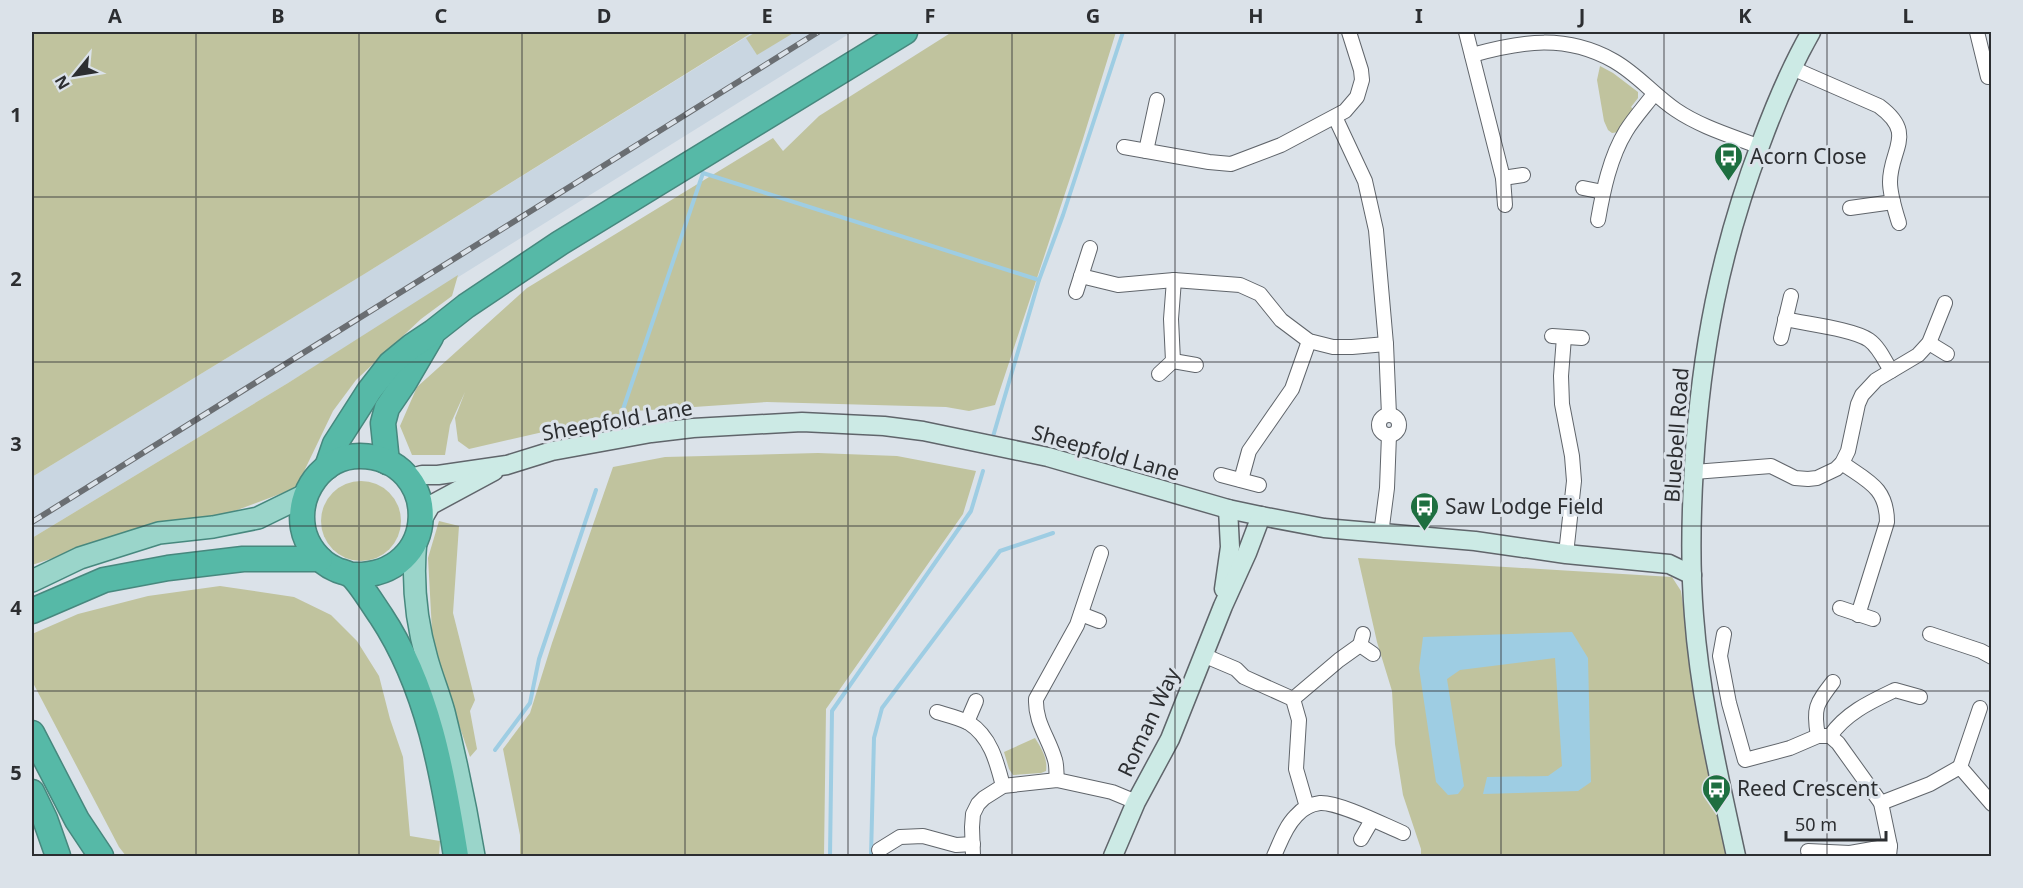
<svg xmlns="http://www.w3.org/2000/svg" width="2023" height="888" viewBox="0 0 2023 888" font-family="'Noto Sans',sans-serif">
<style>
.built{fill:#c9d6e1}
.green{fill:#c0c39e}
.water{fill:#9ecde3}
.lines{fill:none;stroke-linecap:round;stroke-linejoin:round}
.stream{stroke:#9ecde3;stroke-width:4}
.street-casing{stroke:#60656b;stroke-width:16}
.secondary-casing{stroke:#60656b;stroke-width:21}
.primary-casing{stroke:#47887e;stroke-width:24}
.highway-casing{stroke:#47887e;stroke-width:27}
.street{stroke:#fff;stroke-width:14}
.secondary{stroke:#cceae5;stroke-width:18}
.primary{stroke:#9ad5ca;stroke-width:21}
.highway{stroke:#56b9a7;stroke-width:24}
.rail-casing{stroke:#6a6e72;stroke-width:6}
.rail{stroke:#dbe2e9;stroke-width:4;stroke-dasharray:11;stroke-linecap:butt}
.grid{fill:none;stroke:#2c2e31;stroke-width:1.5;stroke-opacity:0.55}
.labels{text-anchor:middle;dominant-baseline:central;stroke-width:6;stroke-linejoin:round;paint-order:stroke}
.poi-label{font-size:21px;fill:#2c2e31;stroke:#dbe2e9;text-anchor:start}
.street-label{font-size:21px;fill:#2c2e31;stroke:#dbe2e9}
.neatline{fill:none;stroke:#2c2e31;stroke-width:2}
.grid-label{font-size:20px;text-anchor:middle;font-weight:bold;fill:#2c2e31}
</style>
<rect width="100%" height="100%" fill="#dbe2e9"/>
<polygon class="built" points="754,32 852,32 288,383 32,538 32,477 366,273"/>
<g class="green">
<polygon points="32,32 753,32 366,273 32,477"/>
<polygon points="756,32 795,32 757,55 746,38"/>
<polygon points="952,32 1116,32 1082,142 995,405 969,411 946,407 767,402 635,411 469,449 458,441 455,418 465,392 450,425 445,455 412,455 400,426 417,387 527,288 773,138 783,151 819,116"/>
<polygon points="1600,66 1613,73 1638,92 1638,98 1631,107 1634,110 1619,132 1612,133 1608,130 1604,121 1597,80"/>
<polygon points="458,275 452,296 421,319 356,380 333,411 296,488 232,512 99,543 32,565 32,538 288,383"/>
<polygon points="818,453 897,456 976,471 963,514 826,709 824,856 520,856 520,835 503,749 530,713 552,643 613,467 665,457"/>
<circle cx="361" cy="521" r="40"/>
<polygon points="439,521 459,526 453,613 475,700 470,711 477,749 470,757 433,649 428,558"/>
<polygon points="1358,558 1672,577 1681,591 1702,738 1730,856 1421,856 1421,849 1403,795 1395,744 1392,691 1377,642"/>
<polygon points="220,586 294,597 331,615 357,641 379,676 390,719 403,757 410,836 440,841 439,856 126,856 119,847 32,681 32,634 78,614 148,596"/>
<path d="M1035,738C1041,748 1048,758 1046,771L1041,773L1013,775L1009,769L1004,752Z"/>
</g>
<polygon class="water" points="1572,632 1588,658 1591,782 1578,791 1483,794 1487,777 1548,776 1562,766 1555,658 1460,670 1447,679 1464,786 1458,794 1448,795 1436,782 1419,668 1423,637"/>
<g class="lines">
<g class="stream">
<polyline points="616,430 703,173 1039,280"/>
<polyline points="992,440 1039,280 1063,215 1123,32"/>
<polyline points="495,750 530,703 539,659 596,490"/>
<polyline points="830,856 832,711 971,511 983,471"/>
<polyline points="871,856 874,738 882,708 1000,551 1053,533"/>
</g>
<defs>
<g id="street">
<polyline points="1466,32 1503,178 1505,205"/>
<polyline points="1977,32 1988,77"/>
<path d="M1472,55C1522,41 1566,34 1614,61C1637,74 1654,95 1676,110C1701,127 1732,136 1760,147"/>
<path d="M1792,68L1879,106C1917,134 1890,149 1890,182C1890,195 1895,210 1899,223"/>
<polyline points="1335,117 1365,181 1376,230 1386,344 1389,415"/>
<polyline points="1124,147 1209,162 1231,164 1281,145 1345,111 1357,97 1362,80 1361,70 1349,32"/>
<polyline points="1146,151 1157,100"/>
<polyline points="1503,178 1523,175"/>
<polyline points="1583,188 1603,192"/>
<polyline points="1850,208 1893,202"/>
<path d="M1598,220C1603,191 1610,157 1626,131C1634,118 1645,106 1654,94"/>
<polyline points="1081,276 1118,285 1174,280 1240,285 1260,294 1281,320 1309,341 1333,347 1352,347 1386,344"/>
<polyline points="1076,292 1090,248"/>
<path d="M1785,319C1806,324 1853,329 1869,340C1879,347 1885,361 1891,371"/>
<polyline points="1552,336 1582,338"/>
<polyline points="1564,337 1561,376 1562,404 1572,456 1574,481 1566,554"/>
<polyline points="1781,338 1791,296"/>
<polyline points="1929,343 1947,354"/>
<polyline points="1173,361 1196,365"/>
<polyline points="1159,374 1173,361 1171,319 1174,280"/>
<circle cx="1389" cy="425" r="10"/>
<path d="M1842,463C1867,481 1887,487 1887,522L1858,615"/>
<polyline points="1694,472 1771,466 1795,478 1808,479 1817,478 1836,469 1842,463 1848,451 1858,404 1862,395 1876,380 1918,355 1929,343 1945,303"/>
<polyline points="1221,475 1259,485"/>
<polyline points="1241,480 1249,451 1292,389 1309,341"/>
<polyline points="1381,534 1387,488 1389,435"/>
<polyline points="1840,608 1873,619"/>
<polyline points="1081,614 1099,621"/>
<polyline points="1363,634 1360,645 1373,654"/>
<polyline points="1724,634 1720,656 1729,703 1745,760 1790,748 1818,736 1830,736 1838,743 1881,803 1890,846 1889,856"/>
<polyline points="1930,634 1981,651 1992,657"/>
<polyline points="1203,655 1236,669 1244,677 1293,699 1299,720 1296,769 1307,807"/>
<polyline points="1293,699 1339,660 1360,645"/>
<path d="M937,712C947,715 960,718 969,723C991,737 997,763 1003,786"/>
<polyline points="967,722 976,701"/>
<path d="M1818,736C1813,708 1816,704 1833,682"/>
<path d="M1830,736C1846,713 1870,702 1895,690L1920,697"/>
<polyline points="1960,767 1980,708"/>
<path d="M1057,780C1056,773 1057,766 1055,760C1049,738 1035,723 1036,699L1077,625L1101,553"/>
<polyline points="1881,803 1930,784 1960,767 1992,804"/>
<polyline points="1361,839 1372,820"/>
<polyline points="879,850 900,837 923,836 956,845 973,844"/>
<polyline points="1808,851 1850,853 1890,846"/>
<polyline points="973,856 972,827 973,814 978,804 984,798 1003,786 1057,780 1112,792 1136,802"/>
<path d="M1274,856C1280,843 1285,827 1296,816C1302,809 1311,804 1320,803C1339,802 1384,825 1403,833"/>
</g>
<g id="secondary">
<polyline points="408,479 422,475 438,475 507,465 552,451 651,433 693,428 802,422 884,426 923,431 1048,457 1228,509 1261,516 1324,528 1475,541 1566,554 1669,564 1692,575"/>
<polyline points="421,522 431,505 494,471"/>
<polyline points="1224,589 1230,547 1228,509"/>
<polyline points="1113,856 1136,802 1170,739 1223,606 1247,553 1261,516"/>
<path d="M1736,856C1719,777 1700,697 1694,616C1690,566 1691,515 1694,466C1701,351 1720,251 1761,143C1775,105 1791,67 1811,32"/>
</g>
<g id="primary">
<path d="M416,540C412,580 416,621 427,659C432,677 439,694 444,712C456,760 466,808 474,856"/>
<polyline points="32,581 80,558 159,533 213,527 258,518 305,495"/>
</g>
<g id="highway">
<polyline points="387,462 383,423 387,408 404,383 431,337"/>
<polyline points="327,467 335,444 369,391 390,364 412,346 433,332 466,306 560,243 905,32"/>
<path d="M351,575C443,579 442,457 360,456C322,456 297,493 303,528C306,545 319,562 335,569C340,572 347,572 352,576C360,583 374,606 381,616C428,687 443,774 456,856"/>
<polyline points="32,611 104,580 168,568 243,559 320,559"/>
<polyline points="32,733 77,820 101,856"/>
<polyline points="32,792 45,819 58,856"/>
</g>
</defs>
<use href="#street" class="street-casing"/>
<use href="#secondary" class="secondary-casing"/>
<use href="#primary" class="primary-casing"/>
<use href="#highway" class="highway-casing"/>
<use href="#street" class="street"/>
<use href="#secondary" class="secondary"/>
<use href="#primary" class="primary"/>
<use href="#highway" class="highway"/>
<defs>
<polyline id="rail" points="32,522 818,32"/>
</defs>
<use href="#rail" class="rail-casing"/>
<use href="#rail" class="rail"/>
</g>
<path class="grid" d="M196,32V856M359,32V856M522,32V856M685,32V856M848,32V856M1012,32V856M1175,32V856M1338,32V856M1501,32V856M1664,32V856M1827,32V856M32,197H1992M32,362H1992M32,526H1992M32,691H1992"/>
<defs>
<symbol id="bus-pin" viewBox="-11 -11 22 30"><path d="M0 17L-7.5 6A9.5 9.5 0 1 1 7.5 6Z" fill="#1e6f40" stroke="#dbe2e9"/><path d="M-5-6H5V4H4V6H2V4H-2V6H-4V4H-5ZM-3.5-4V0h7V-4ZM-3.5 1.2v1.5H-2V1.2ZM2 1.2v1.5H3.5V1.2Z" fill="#fff"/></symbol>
</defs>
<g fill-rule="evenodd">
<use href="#bus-pin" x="1712" y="140" width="33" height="45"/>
<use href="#bus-pin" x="1408" y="490" width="33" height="45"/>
<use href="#bus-pin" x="1700" y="772" width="33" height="45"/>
</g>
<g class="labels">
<g class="poi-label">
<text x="1750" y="156">Acorn Close</text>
<text x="1445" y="506">Saw Lodge Field</text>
<text x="1737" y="788">Reed Crescent</text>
</g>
<g class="street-label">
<text transform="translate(617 420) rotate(-10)">Sheepfold Lane</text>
<text transform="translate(1676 435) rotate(-86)">Bluebell Road</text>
<text transform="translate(1106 452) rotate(16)">Sheepfold Lane</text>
<text transform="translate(1148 722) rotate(-65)">Roman Way</text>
</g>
</g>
<rect width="2023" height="888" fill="none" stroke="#dbe2e9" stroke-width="66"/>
<g transform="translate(75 75) rotate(240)" stroke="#dbe2e9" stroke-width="4.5" paint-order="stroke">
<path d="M0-4.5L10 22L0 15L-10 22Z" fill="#2c2e31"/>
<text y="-9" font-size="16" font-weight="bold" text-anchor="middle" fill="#2c2e31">N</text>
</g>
<path d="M1786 831v9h100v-9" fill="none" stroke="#2c2e31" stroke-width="3"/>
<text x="1795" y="831" font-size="18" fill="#2c2e31" stroke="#dbe2e9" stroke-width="4.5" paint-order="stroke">50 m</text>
<rect x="33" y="33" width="1957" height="822" class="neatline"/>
<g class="grid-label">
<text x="115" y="23">A</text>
<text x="278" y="23">B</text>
<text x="441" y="23">C</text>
<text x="604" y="23">D</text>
<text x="767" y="23">E</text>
<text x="930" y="23">F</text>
<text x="1093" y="23">G</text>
<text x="1256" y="23">H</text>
<text x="1419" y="23">I</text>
<text x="1582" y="23">J</text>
<text x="1745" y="23">K</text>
<text x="1908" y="23">L</text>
<text x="16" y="122">1</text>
<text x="16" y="286">2</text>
<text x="16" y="451">3</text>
<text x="16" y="615">4</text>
<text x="16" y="780">5</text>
</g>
</svg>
